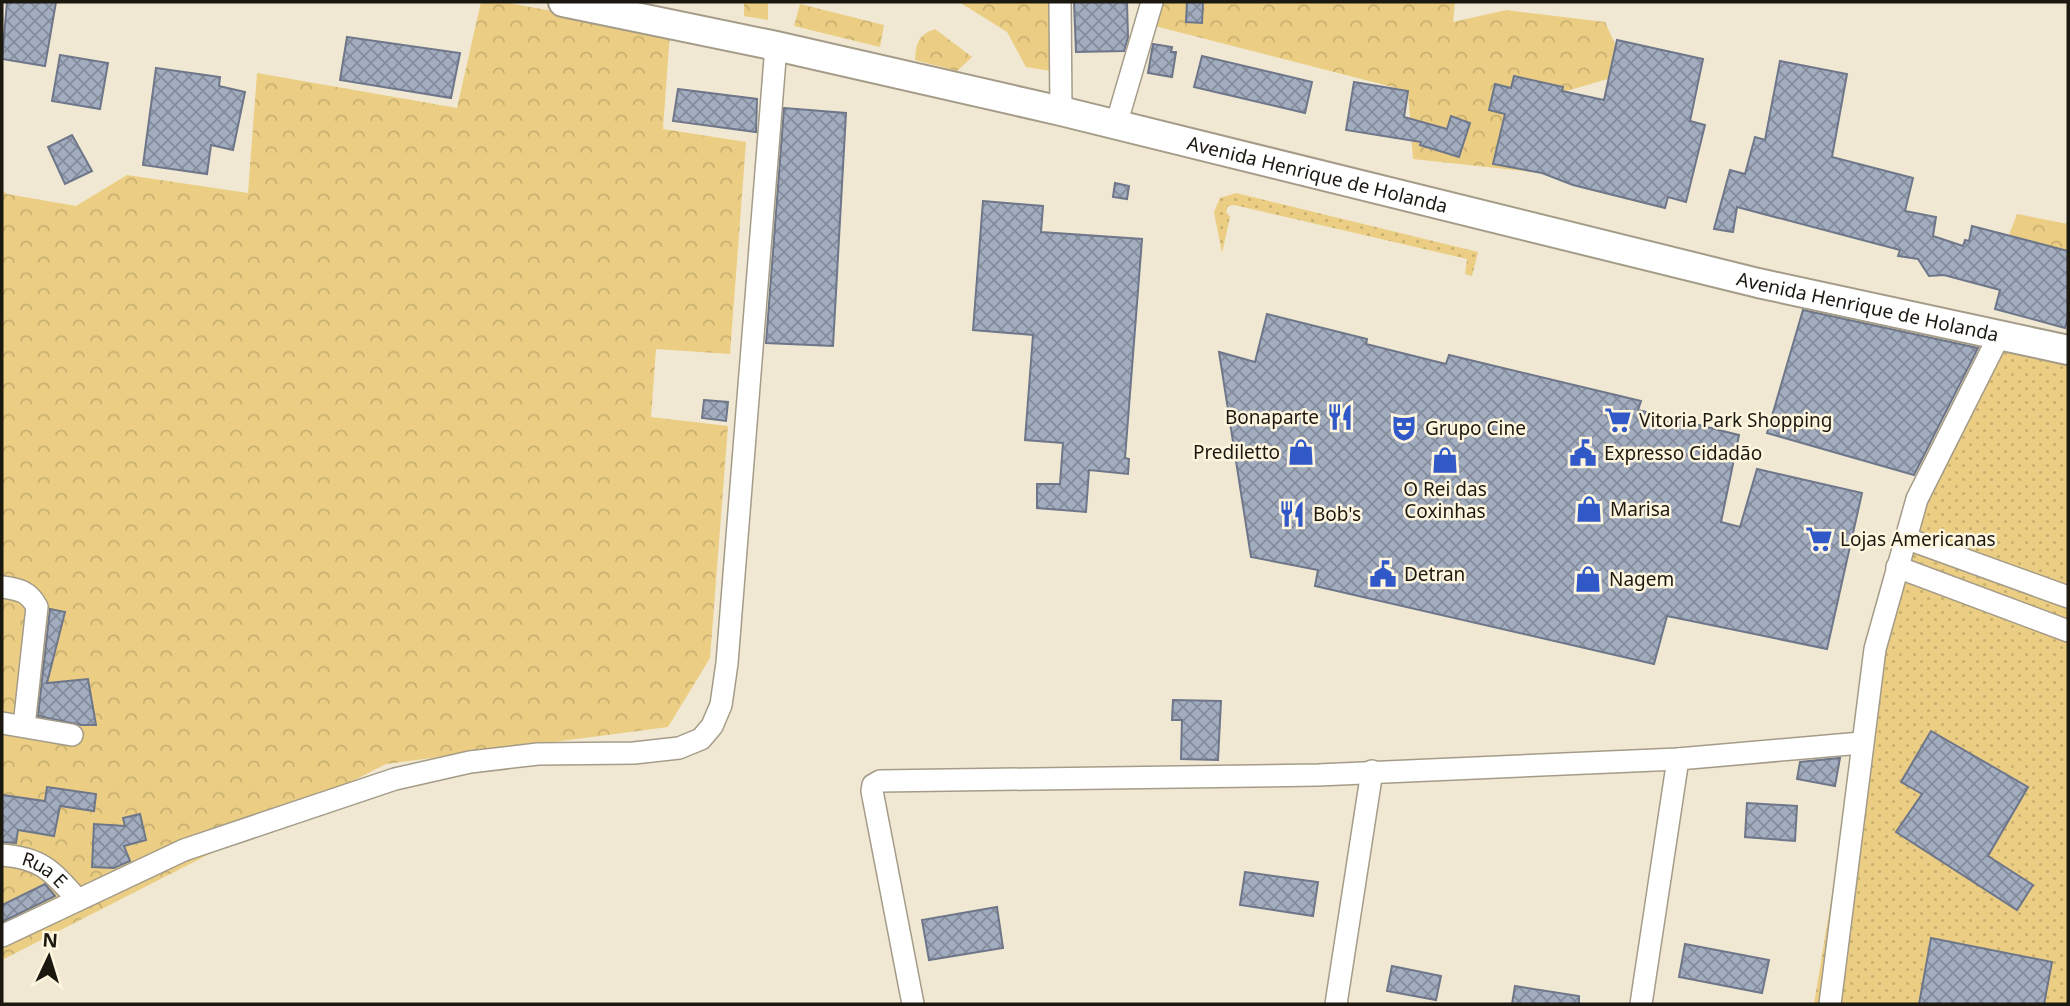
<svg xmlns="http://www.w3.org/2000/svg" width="2070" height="1006" viewBox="0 0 2070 1006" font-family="'Noto Sans',sans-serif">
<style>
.grass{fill:url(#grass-dots)}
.forest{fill:url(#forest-crowns)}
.building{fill:url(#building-cross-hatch);stroke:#6e7689;stroke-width:2}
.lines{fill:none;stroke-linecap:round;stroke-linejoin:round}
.minor-casing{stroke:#a49c88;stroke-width:24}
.major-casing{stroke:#a49c88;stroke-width:32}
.minor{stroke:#fff;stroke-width:21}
.major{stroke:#fff;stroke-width:28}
.labels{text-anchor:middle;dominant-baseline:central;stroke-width:5;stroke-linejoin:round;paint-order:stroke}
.street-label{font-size:19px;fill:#1b1810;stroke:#fef5df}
.poi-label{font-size:19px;fill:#1b1810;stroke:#fef5df;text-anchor:start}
</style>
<defs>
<pattern id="grass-dots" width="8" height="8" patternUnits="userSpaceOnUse" patternTransform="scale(1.75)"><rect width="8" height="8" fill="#ebce83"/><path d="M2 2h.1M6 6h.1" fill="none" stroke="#c9b070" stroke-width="1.8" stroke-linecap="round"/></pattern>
<pattern id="forest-crowns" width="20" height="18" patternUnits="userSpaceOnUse" patternTransform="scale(1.75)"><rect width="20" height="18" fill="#ebce83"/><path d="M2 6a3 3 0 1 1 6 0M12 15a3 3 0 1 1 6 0" fill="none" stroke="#c9b070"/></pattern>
<pattern id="building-cross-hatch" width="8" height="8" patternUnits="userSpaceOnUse" patternTransform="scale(1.75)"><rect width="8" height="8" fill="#a3adc0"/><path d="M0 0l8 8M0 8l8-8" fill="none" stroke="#848c9b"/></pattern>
</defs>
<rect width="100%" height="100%" fill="#f0e8d2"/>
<g class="grass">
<polygon points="1236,193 1478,252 1472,276 1465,274 1467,259 1234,205 1228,206 1226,212 1230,217 1222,253 1214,212 1220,198"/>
<polygon points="2003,339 2068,357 2068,1004 1814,1004 1873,645 1906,524"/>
</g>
<g class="forest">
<polygon points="481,2 503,2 670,32 663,129 746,142 730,354 656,349 651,417 728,426 710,658 668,727 386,764 2,960 2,190 7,194 76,206 127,175 248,193 257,73 457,108"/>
<polygon points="744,2 768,2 768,20 744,16"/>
<polygon points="959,2 1049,2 1051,71 1026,67 1007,32"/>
<polygon points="1152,2 1455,2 1453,22 1506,10 1605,22 1628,73 1563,92 1542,173 1413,159 1408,91 1147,24"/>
<polygon points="800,4 884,25 880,47 794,26"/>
<path d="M935,29L972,57L957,71L915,60C916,43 918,35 935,29Z"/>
<polygon points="2017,214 2068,224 2068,251 2009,235"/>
</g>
<g class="building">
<polygon points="7,2 56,2 45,66 2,59"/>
<polygon points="1074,2 1127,2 1128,37 1124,51 1076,52"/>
<polygon points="1187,2 1203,2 1202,23 1186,22"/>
<polygon points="347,37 460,53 451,98 340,80"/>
<polygon points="1617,40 1703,59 1690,121 1705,125 1686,202 1668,197 1665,208 1573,185 1542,173 1493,164 1505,114 1489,110 1495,84 1511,88 1514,76 1563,87 1562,91 1604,100"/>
<polygon points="1153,44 1172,47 1171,52 1176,52 1172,77 1148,73"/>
<polygon points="60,55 108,63 100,109 52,101"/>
<polygon points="1202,56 1312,82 1305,113 1194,87"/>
<polygon points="1780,61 1847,74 1832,157 1913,178 1905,211 1936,217 1933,236 1963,246 1965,240 1969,241 1972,226 2068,251 2068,317 2065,328 1995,309 2000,290 1944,275 1929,276 1918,259 1898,256 1900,250 1737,207 1733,232 1714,229 1730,170 1745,174 1755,137 1765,140"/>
<polygon points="156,68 220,77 219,86 245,92 233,150 211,145 207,174 143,165"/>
<polygon points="1354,82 1408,91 1404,117 1447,129 1451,116 1470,123 1459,157 1420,145 1421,142 1346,130"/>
<polygon points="678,89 757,99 756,132 673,121"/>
<polygon points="784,108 846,113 833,346 766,343"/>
<polygon points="72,135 92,171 65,184 48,147"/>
<polygon points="1115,183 1129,186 1127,199 1113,197"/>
<polygon points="983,201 1043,206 1041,232 1142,239 1125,458 1129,459 1128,474 1089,470 1086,512 1037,508 1037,484 1060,484 1063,443 1025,440 1033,335 973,330"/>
<polygon points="1803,310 1978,348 1914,475 1767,433"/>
<polygon points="1267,314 1367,339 1366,344 1446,364 1449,355 1641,401 1638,410 1739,435 1721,522 1740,527 1757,469 1862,493 1827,649 1667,616 1654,664 1315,586 1318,570 1251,557 1219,352 1255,362"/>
<polygon points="704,400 728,402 726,421 702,418"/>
<polygon points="50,609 65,612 47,683 88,679 96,725 81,725 38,716"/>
<polygon points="1173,700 1221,701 1218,760 1181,759 1182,720 1172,720"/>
<polygon points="1931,731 2028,787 1988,856 2033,885 2017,910 1896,832 1922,794 1901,782"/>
<polygon points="1840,758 1835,786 1797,779 1800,762"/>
<polygon points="47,787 96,794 94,811 60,806 54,836 18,830 16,843 2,842 2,795 45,801"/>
<polygon points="1747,803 1797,806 1795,841 1745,837"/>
<polygon points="140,814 146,840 124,846 130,861 114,868 92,867 94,824 125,826 123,818"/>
<polygon points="1245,872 1318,882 1313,916 1240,905"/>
<polygon points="45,884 55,896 2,922 2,905"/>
<polygon points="997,907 1003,948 929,960 922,920"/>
<polygon points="1931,938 2052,962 2044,1004 1919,1004"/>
<polygon points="1685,944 1769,960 1762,993 1679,977"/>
<polygon points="1392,966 1441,976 1436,1000 1387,991"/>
<polygon points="1515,986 1579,996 1579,1004 1512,1004"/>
</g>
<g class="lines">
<defs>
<g id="minor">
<polyline points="1060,2 1061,111"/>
<polyline points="1116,125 1152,2"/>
<polyline points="1905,538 2068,597"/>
<polyline points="1897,567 2068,631"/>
<path d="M2,587C18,589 29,591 37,607L24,726"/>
<polyline points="2,723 72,735"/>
<path id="s1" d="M2,855C42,858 52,871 78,900"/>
<polyline points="2,936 184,850 395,779 470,762 538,754 634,753 679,748 701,739 712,726 721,705 727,663 776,46"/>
<polyline points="913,1004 872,791 873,785 880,781 1318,775 1678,759 1861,743"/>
<polyline points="1336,1004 1372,771"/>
<polyline points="1641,1004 1678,759"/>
<polyline points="1830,1004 1875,649 1917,499 2000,334"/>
</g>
<g id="major">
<path id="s2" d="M563,2L776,46L1061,111L1758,283L2068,350"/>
</g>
</defs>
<use href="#minor" class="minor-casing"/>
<use href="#major" class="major-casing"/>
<use href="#minor" class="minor"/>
<use href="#major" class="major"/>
</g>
<defs>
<symbol id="restaurant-bare" viewBox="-9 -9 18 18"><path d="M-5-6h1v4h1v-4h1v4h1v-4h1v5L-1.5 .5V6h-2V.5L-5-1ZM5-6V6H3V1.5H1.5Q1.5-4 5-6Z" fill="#3058c7" stroke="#fef5df" stroke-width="2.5" paint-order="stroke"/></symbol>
<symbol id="supermarket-bare" viewBox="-9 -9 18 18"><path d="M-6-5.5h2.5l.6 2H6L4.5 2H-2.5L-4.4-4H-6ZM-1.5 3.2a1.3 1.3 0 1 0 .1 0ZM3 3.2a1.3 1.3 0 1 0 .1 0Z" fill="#3058c7" stroke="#fef5df" stroke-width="2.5" paint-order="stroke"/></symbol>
<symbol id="theatre-bare" viewBox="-9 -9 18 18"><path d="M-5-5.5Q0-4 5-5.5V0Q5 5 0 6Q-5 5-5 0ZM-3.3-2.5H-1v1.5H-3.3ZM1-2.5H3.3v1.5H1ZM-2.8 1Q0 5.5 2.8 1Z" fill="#3058c7" stroke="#fef5df" stroke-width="2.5" paint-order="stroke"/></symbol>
<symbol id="shop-bare" viewBox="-9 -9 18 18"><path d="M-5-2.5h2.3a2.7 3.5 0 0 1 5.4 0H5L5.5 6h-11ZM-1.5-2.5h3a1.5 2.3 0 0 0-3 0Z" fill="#3058c7" stroke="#fef5df" stroke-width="2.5" paint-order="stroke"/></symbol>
<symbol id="civic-bare" viewBox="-9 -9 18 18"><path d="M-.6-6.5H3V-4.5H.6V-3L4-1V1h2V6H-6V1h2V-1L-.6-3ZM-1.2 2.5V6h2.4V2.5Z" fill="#3058c7" stroke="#fef5df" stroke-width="2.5" paint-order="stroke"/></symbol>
</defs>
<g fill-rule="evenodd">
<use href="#restaurant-bare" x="1321" y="398" width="38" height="38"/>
<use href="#supermarket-bare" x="1599" y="401" width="38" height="38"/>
<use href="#theatre-bare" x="1385" y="409" width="38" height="38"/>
<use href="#shop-bare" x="1282" y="433" width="38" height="38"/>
<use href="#civic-bare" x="1564" y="434" width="38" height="38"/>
<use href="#shop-bare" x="1426" y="441" width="38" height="38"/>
<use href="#shop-bare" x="1570" y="490" width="38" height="38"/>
<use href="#restaurant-bare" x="1273" y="495" width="38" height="38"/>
<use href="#supermarket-bare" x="1800" y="520" width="38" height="38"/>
<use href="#civic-bare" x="1364" y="555" width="38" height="38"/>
<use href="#shop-bare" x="1569" y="560" width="38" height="38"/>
</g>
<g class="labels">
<g class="street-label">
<text stroke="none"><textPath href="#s2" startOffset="774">Avenida Henrique de Holanda</textPath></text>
<text stroke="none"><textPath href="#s2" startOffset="1340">Avenida Henrique de Holanda</textPath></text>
<text stroke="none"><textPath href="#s1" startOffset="46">Rua E</textPath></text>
</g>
<g class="poi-label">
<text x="1319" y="417" text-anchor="end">Bonaparte</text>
<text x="1639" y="420">Vitoria Park Shopping</text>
<text x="1425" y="428">Grupo Cine</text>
<text x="1280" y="452" text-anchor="end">Prediletto</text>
<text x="1604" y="453">Expresso Cidadão</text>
<text x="1445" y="489" text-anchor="middle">O Rei das<tspan x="1445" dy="22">Coxinhas</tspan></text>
<text x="1610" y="509">Marisa</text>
<text x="1313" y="514">Bob's</text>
<text x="1840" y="539">Lojas Americanas</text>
<text x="1404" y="574">Detran</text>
<text x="1609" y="579">Nagem</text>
</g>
</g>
<rect width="2070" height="1006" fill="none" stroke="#1b1810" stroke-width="7"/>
<g transform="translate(49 957) rotate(4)" stroke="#fef5df" stroke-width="5" paint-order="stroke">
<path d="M0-5L12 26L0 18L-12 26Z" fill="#1b1810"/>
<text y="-10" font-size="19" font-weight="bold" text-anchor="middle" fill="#1b1810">N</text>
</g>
</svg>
